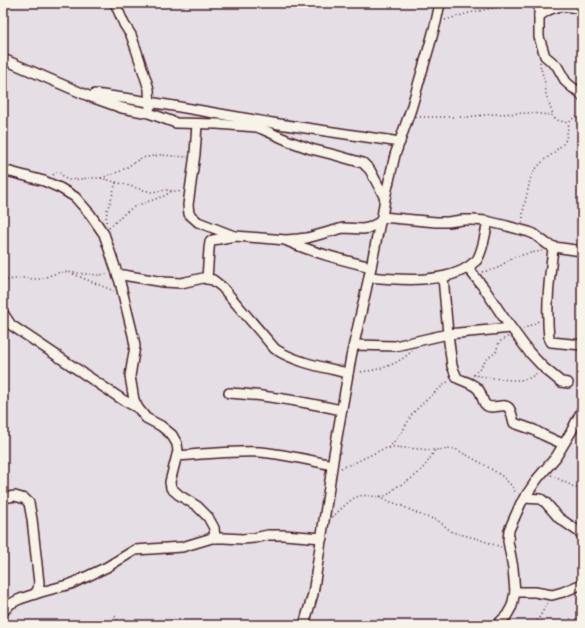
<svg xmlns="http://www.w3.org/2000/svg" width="585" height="628" viewBox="0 0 585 628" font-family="'Architects Daughter',sans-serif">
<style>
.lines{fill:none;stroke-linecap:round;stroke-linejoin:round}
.minor-casing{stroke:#4a1f2b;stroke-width:12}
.path{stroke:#4a1f2b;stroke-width:1.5;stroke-dasharray:1 3;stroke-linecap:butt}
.minor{stroke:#f7f3e8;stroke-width:9}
</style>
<rect width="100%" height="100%" fill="#e5dee5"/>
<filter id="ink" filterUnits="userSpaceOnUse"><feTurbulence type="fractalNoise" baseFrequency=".025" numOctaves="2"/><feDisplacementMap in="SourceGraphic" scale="8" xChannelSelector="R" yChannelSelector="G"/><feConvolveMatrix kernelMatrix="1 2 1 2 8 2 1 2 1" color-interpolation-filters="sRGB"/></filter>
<g filter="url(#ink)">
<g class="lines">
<defs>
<g id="minor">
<polyline points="115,3 124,24 131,35 136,49 149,89 150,107"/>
<polyline points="539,3 539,37 545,56 557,66 566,82 573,88 578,91 582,96"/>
<path d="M539,16C556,4 562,5 582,9"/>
<polyline points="3,59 91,97 122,108 149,113 176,123 217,124 257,127 262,129 289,141 311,149 335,155 363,163 370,170 385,198"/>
<path d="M95,94C157,102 217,114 279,124C319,130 359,136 400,142"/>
<polyline points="197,124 195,154 188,205 189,214 198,222 234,236"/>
<polyline points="3,170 44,181 60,188 75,197 90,214 104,234 120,282 133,335 135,346 130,376 134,400 138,408 146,418 161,426 172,435 177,444 178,451 170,482 171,488 179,495 197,506 208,517 214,528 215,538"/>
<polyline points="382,217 436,222 448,222 462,220 473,220 486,221 507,226 529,232 534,234 547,244 554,247 582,251"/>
<path d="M287,241C314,253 343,260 371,267"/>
<path d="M554,247L553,249C549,280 546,307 549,338L551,342L582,345"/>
<polyline points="468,268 484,288 504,318 529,352 544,368 561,382 568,383"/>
<path d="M117,274L164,282L181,283L203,278L213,280L222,287L275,349C297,363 323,367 348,373"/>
<path d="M369,277C398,280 449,284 472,264C474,262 477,261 478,258C484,247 485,233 488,222"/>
<path d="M443,277L448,334L452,366L457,378C465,382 476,384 480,392C482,396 483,402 485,404C491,412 506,400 510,410C512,414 513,419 514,423L534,430L543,435L563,444"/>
<polyline points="207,279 209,249 210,242 213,240 235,236 286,240 298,239 307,238 343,228 363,229 368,228 380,222"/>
<polyline points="3,313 11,325 38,343 123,400 138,408"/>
<polyline points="354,345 395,346 448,334 511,328"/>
<path d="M229,393C267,395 304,402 341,410"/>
<path d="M177,456C204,454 232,451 260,452C284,454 308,460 332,465"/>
<polyline points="3,498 15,496 25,499 29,503 32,519 39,583 38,589 35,594"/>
<polyline points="524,498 541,499 546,503 559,518 582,534"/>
<polyline points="515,592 535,592 552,595 563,592 582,584"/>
<polyline points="3,612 10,604 20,599 41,592 71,584 107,567 135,550 182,547 212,538 224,538 243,539 254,538 268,535 284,535 322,538"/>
<polyline points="304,625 313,594 334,454 351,357 369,277 380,222 382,217 385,198 395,155 411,109 430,44 436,22 440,3"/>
<polyline points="497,625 507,615 512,606 515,592 513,568 508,541 509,530 521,503 538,478 556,457 571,432 582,410"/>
</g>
</defs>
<use href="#minor" class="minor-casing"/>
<g class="path">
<polyline points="445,20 469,13 516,3"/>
<polyline points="540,62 540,65 545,83 546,94 553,116"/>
<polyline points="416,117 467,117 493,114 530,113 551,115 556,120 569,123"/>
<polyline points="53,175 56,172 59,172 66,179 69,180 91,178 101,178 151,192 166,190 182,192"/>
<polyline points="101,178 121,171 141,158 160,155 188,157"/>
<polyline points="106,222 107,210 111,200 116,182"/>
<polyline points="523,222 523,212 530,180 533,172 544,160 551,155 564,143 566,139 569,123 572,119 582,115"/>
<polyline points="109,228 124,214 132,208 141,204 164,196 172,191"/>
<polyline points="482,272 496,269 512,258 525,254 542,251"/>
<polyline points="73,274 114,291"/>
<polyline points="3,281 8,280 23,278 34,279 40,279 57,273 64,272 98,275 109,274"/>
<polyline points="523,329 537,322 540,319"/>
<path d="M357,372C378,371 398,365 413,350"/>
<path d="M473,375C488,377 512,382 526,379C531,378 534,375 537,373"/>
<polyline points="474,375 488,358 496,352 499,342 509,336"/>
<polyline points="389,448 402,432 413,413 424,402 446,383 450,381"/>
<polyline points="341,468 354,463 383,449 393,447 432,450 455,449 463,453 483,464 502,476 512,486 516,494"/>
<polyline points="551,475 582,491"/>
<polyline points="380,496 388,501 400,505 423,516 434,519 440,522 452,532 475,538 501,547"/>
<path d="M332,517C340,511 349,499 359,496C368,494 378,499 387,495C390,494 392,490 396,487C400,485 405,483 409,480C421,473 428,462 435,450"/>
<polyline points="115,616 120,625"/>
<polyline points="535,625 548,602"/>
</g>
<use href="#minor" class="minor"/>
</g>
</g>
<rect width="585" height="628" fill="none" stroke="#f7f3e8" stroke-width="16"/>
<rect x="8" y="8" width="569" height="612" fill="none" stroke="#4a1f2b" stroke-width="1.5" filter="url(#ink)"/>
</svg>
